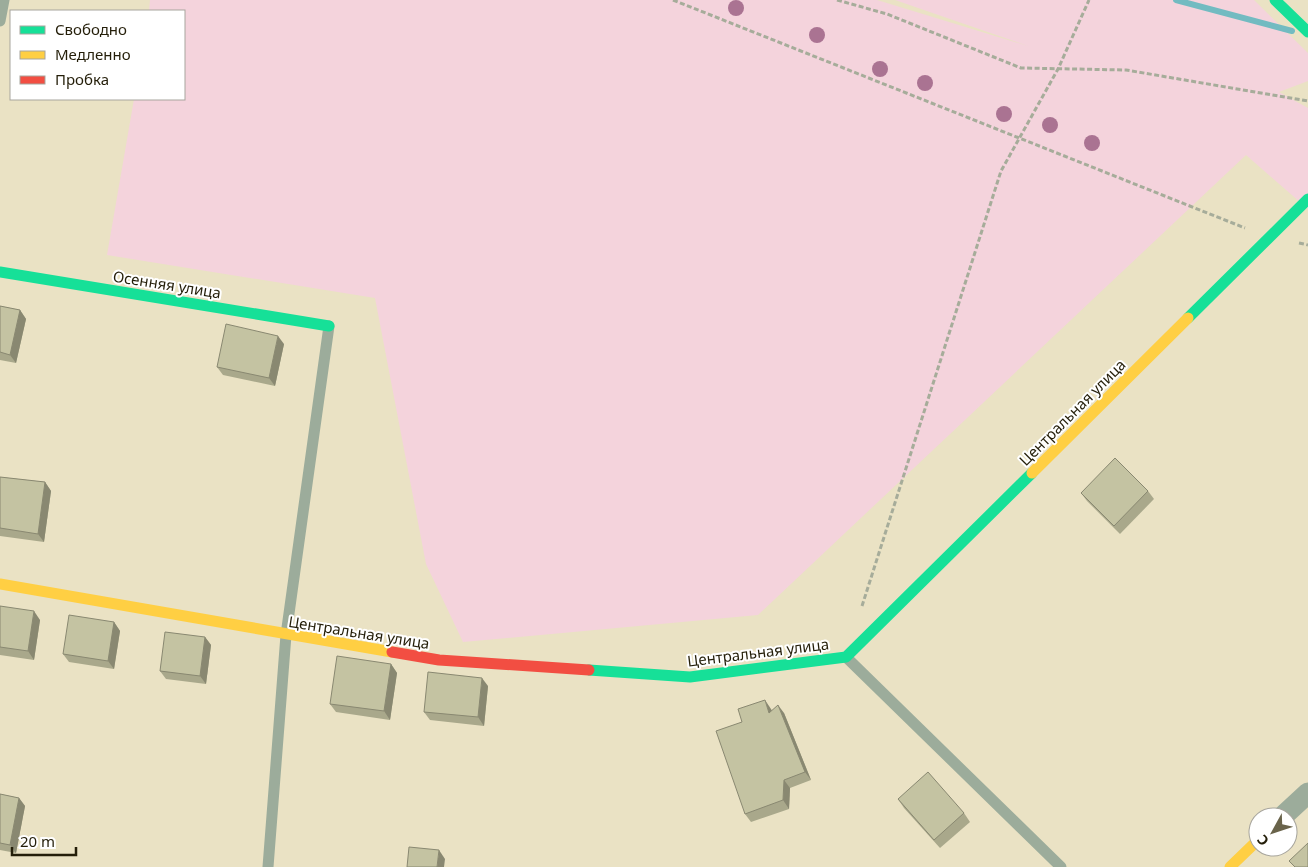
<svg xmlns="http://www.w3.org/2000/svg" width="1308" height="867" viewBox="0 0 1308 867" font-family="'Noto Sans',sans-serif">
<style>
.green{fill:#f4d3dc}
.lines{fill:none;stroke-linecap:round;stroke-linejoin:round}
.stream{stroke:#72bbc1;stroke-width:6}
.path{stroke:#a6ac9a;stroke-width:3;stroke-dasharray:5 2.5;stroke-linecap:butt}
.lane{stroke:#9cac9b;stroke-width:11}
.street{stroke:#9cac9b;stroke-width:21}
.fast{stroke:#16e098;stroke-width:11}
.slow{stroke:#ffcf43;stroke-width:11}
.jam{stroke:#f24e42;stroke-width:11}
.tree{fill:#aa7392}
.wall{fill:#a9a88b}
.shaded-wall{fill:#898871}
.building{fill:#c4c3a2;stroke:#898871}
.labels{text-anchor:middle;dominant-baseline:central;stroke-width:4;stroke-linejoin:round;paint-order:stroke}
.street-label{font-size:15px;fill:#241e09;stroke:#fff}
</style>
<rect width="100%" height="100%" fill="#eae2c4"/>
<polygon class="green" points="150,0 877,0 1028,46 895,0 1254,0 1308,53 1308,81 1279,92 1308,108 1308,209 1246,155 758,615 463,642 426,564 375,298 107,255 134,99 184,99 184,11 149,11"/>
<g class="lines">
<polyline class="stream" points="1176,0 1292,31"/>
<g class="path">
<polyline points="673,0 1245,228"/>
<polyline points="837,0 887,14 1021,68 1126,70 1308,101"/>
<polyline points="1299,243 1308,245"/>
<polyline points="862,606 1001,171 1058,69 1089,0"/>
</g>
<g class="lane">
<polyline points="0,21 4,0"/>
<polyline points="846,657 1061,867"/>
<polyline points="268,867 286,635 329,326"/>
</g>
<polyline class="street" points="1282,817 1308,793"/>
<g class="fast">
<polyline points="1275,0 1308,32"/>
<polyline points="0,272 329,326"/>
<polyline points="1188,318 1308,199"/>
<polyline points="589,670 690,677 846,657 1032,473"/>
</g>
<g class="slow">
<polyline points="1032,473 1188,318"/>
<polyline points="0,584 392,652"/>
<polyline points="1230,867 1258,840"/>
</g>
<polyline class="jam" points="392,652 439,660 589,670"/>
</g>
<g class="tree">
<circle cx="736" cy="8" r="8"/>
<circle cx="817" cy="35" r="8"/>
<circle cx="880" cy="69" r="8"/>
<circle cx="925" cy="83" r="8"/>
<circle cx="1004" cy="114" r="8"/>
<circle cx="1050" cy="125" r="8"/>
<circle cx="1092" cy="143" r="8"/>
</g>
<g class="wall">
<polygon points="0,306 20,310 26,319 16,363 0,360"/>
<polygon points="284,344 275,386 223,375 217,367"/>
<polygon points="0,477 45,482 51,491 44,542 0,536"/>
<polygon points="1148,491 1154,499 1120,534 1087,501 1081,493"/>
<polygon points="0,606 40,620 34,660 0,655"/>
<polygon points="114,622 120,631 114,669 69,662 63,654"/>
<polygon points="205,637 211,645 206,684 166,679 160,671"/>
<polygon points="391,664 397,673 390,720 336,712 330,704"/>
<polygon points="488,686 484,726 430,720 424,712"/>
<polygon points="771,709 772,711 784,713 811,780 790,788 789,809 751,822 745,814 742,722"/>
<polygon points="0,794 19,798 25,806 16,853 0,850"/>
<polygon points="898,799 964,813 970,822 940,848 904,808"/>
</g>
<g class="shaded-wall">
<polygon points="20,310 26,319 16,363 10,355"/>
<polygon points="278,336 284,344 275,386 269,378"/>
<polygon points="45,482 51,491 44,542 38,534"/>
<polygon points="34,611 40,620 34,660 28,651"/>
<polygon points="114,622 120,631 114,669 108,661"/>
<polygon points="205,637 211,645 206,684 200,676"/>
<polygon points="391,664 397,673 390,720 384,711"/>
<polygon points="482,678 488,686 484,726 478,717"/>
<polygon points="765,700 771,709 775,722 769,713"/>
<polygon points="778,705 784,713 811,780 805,772"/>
<polygon points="784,780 790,788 789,809 783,800"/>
<polygon points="19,798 25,806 16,853 10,845"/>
<polygon points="439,850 445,859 444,867 437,867"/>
</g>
<g class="building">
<polygon points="0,306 20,310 10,355 0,352"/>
<polygon points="226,324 278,336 269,378 217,367"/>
<polygon points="1115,458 1148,491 1114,526 1081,493"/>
<polygon points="0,477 45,482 38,534 0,528"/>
<polygon points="0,606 34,611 28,651 0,647"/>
<polygon points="69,615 114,622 108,661 63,654"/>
<polygon points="165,632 205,637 200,676 160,671"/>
<polygon points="337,656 391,664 384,711 330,704"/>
<polygon points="428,672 482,678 478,717 424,712"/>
<polygon points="765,700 769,713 778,705 805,772 784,780 783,800 745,814 716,731 742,722 738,709"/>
<polygon points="928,772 964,813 934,840 898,799"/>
<polygon points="0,794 19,798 10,845 0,843"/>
<polygon points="1308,843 1308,867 1295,867 1289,861"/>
<polygon points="409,847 439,850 437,867 407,867"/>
</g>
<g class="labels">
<g class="street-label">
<text transform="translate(167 284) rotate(9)">Осенняя улица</text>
<text transform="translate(1072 412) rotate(-45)">Центральная улица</text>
<text transform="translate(359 632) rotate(9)">Центральная улица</text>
<text transform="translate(758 652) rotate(-7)">Центральная улица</text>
</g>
</g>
<rect x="10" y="10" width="175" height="90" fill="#ffffff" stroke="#a7a59d"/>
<rect x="20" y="26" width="25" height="8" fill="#16e098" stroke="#a7a59d"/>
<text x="55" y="35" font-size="15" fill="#241e09">Свободно</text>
<rect x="20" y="51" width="25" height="8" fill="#ffcf43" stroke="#a7a59d"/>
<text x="55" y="60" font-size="15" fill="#241e09">Медленно</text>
<rect x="20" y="76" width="25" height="8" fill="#f24e42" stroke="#a7a59d"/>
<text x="55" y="85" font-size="15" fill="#241e09">Пробка</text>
<g transform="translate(1273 832) rotate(230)"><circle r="24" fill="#ffffff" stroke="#a7a59d"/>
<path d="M0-4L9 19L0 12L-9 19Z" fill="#69634a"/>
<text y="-8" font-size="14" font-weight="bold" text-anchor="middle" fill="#241e09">С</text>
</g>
<path d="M12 847v8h64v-8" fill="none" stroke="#241e09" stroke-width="2.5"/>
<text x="20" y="847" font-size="15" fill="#241e09" stroke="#ffffff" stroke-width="4" paint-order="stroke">20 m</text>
</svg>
